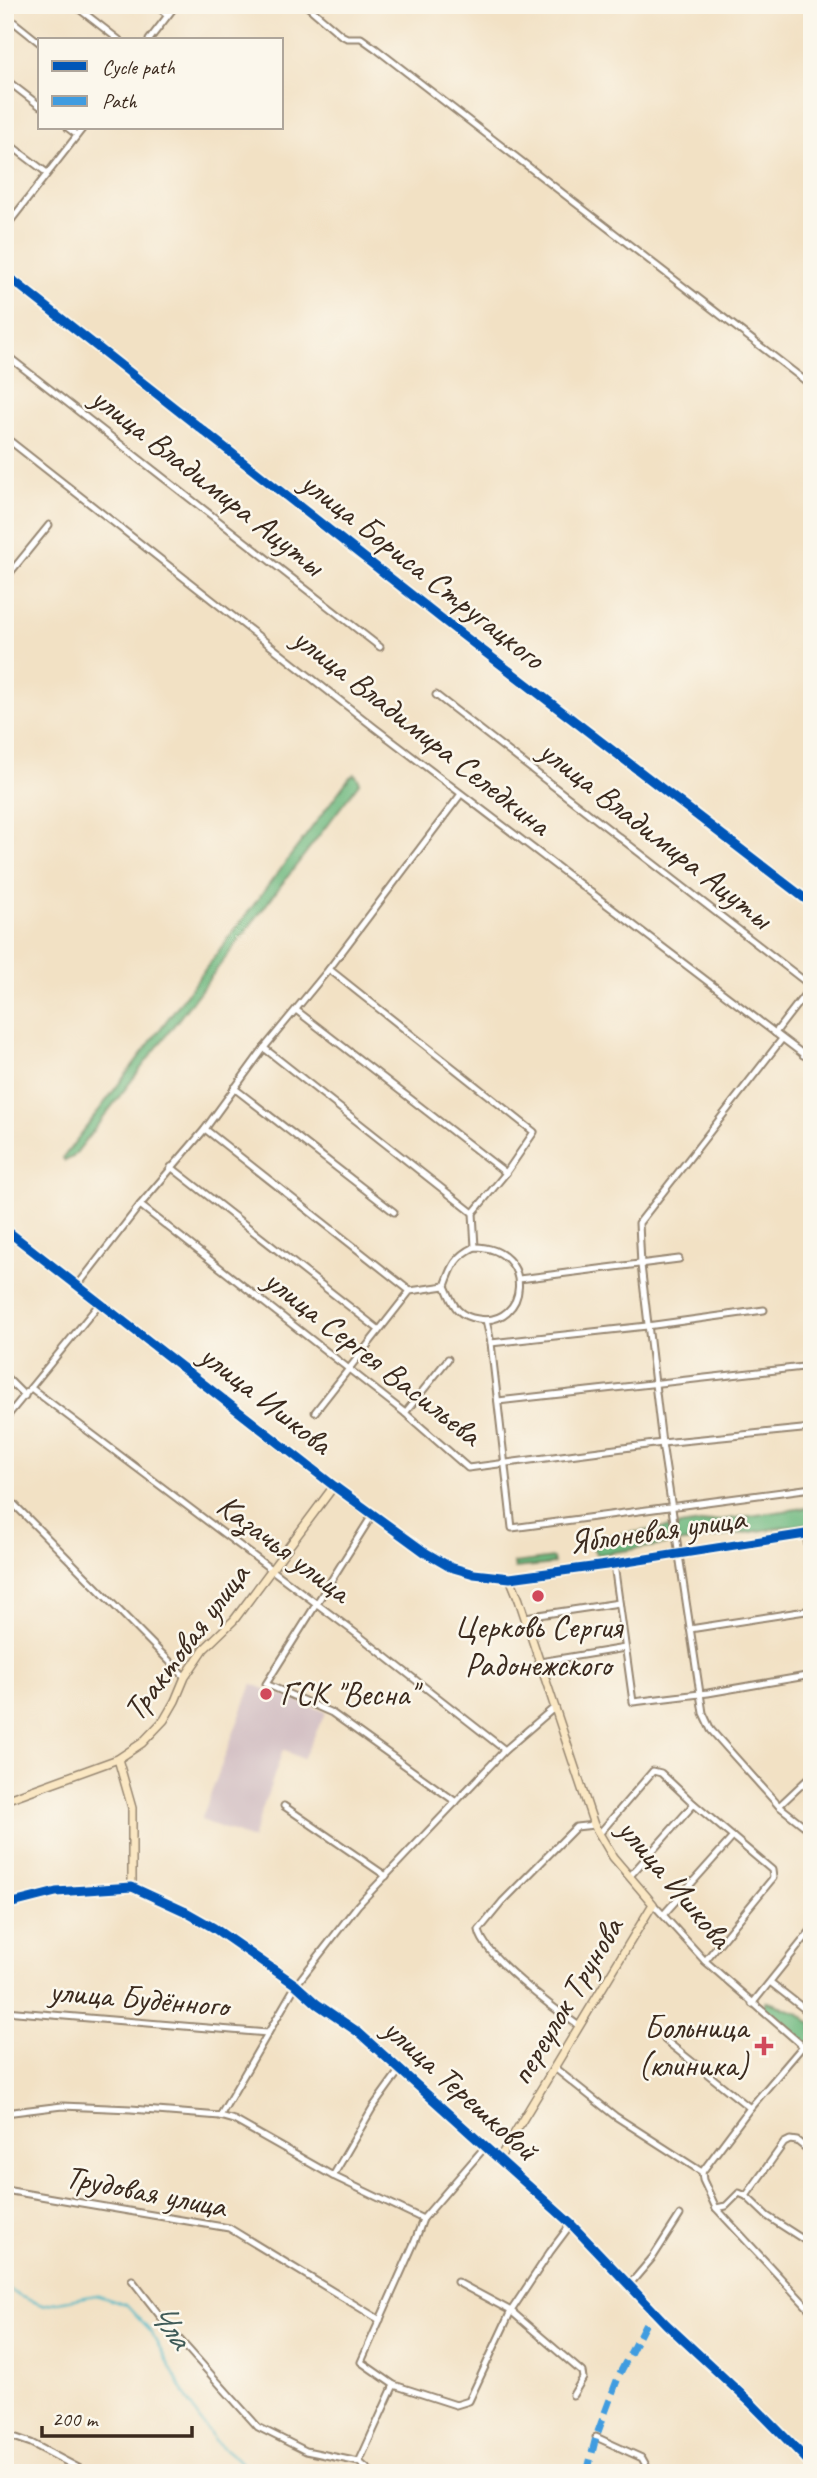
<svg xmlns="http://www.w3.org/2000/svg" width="817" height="2478" viewBox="0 0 817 2478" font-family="Caveat,sans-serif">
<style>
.industrial{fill:#d2bec2}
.forest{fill:#70b980;stroke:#56724f;stroke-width:2}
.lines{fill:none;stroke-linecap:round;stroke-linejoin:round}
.stream{stroke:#49b5c4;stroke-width:2}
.street-casing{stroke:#968671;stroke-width:9}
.secondary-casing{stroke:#968671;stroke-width:10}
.street{stroke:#fff;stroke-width:5}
.secondary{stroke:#fae7c3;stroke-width:7}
.quiet{stroke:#3f9ce0;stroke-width:7;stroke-dasharray:14 7;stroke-linecap:butt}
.cycleway-casing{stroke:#fbf7ec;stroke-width:13}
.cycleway{stroke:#0057b8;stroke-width:9}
.poi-dot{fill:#d1495b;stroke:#fbf7ec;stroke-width:2.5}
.labels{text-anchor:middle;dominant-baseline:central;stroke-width:5;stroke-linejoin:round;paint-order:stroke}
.street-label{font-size:33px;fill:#3b2a1e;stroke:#fbf7ec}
.poi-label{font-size:33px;fill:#3b2a1e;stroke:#fbf7ec}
.water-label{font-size:35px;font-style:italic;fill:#405b58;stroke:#fbf7ec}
</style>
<rect width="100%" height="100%" fill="#fbf7ec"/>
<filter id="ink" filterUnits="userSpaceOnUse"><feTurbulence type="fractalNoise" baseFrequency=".0143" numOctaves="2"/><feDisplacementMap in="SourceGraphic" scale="14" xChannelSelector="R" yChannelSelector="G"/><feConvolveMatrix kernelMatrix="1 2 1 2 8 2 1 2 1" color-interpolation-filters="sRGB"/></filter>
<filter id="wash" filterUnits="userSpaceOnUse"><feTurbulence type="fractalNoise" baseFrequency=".00686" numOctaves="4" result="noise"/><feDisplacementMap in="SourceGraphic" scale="28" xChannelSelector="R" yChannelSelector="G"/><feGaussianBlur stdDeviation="1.57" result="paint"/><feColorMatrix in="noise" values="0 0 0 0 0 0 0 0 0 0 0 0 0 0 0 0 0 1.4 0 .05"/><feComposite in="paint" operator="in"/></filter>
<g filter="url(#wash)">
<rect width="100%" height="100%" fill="#f2e1c4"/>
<polygon class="industrial" points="252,1684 326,1712 303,1759 283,1750 252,1839 201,1820"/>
<g class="forest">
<polygon points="355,774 360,782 73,1157 65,1161 63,1158 350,777"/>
<polygon points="812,1507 812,1523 602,1554 596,1554 591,1542 595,1538"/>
<polygon points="553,1558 554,1564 515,1568 514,1563"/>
<polygon points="766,2001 798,2013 812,2024 812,2047 762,2009"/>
</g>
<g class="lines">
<polyline class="stream" points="5,2286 19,2296 42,2305 96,2295 126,2305 151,2332 193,2409 214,2440 254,2473"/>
</g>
</g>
<g filter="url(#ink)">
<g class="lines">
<defs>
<g id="street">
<polyline points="74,5 119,40"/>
<polyline points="155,5 168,15"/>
<polyline points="306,5 341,35 347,38 361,38 375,48 812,386"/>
<polyline points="5,15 40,43"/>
<polyline points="149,40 176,5"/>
<polyline points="5,79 40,106"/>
<polyline points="68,128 77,135"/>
<polyline points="5,141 47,173"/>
<polyline points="5,228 83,128"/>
<polyline points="5,274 451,626 812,904"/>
<polyline points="5,354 380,647"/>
<polyline points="5,437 375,728 812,1061"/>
<polyline points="5,579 49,525"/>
<polyline points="436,695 811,986"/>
<polyline points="329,969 534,1132 506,1173 473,1213 475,1247"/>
<polyline points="296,1010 506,1173"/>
<polyline points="775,1033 812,985"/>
<polyline points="782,1039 639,1223 641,1265 662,1443 703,1713 711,1730 779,1806 812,1832"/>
<polyline points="264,1048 473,1213"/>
<polyline points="803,1055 812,1043"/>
<polyline points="234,1088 394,1212"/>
<polyline points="205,1129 410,1291"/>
<polyline points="171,1167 378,1329"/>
<polyline points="140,1205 405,1413 468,1468 662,1443 812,1428"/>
<path d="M475,1247C537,1248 528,1328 478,1319C471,1318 463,1315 458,1310C452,1304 449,1294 445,1286C452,1266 456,1256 475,1247Z"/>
<polyline points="519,1279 679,1259"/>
<polyline points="78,1285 140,1205 205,1129 264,1048 329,969 461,794"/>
<polyline points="486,1320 491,1343 512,1528 812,1488"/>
<polyline points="491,1343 647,1326 764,1310"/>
<polyline points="5,1376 25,1396"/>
<polyline points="31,1388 362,1638 505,1750"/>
<polyline points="498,1401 812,1366"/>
<polyline points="315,1412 410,1291 445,1286"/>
<polyline points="405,1413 448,1359"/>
<polyline points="5,1419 100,1303"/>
<polyline points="5,1495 185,1677"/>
<polyline points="373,1514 266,1684 332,1713 456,1802"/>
<polyline points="806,1534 812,1571"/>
<polyline points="614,1564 633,1702 708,1693 812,1675"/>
<polyline points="525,1617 619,1603"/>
<polyline points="690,1629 812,1610"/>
<polyline points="540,1662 625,1648"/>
<polyline points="284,1806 386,1876"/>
<polyline points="779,1806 812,1775"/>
<polyline points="599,1834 653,1771 661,1773 694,1804 772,1870 773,1878 705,1961"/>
<polyline points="630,1876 694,1804"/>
<polyline points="653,1904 705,1961 812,2054"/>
<polyline points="664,1914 733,1837"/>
<polyline points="770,1982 812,2015"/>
<polyline points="752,2004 812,1929"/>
<polyline points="5,2011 268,2033"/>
<path d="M579,2026C556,2010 483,1956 479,1930L502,1902L576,1827L594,1825"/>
<polyline points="665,2040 750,2108"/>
<polyline points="556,2069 615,2116 702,2172 703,2180 716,2208 812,2312"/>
<polyline points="5,2113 62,2106 131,2109 220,2116 234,2120 333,2176 423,2219"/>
<polyline points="220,2116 296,1985 358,1905 505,1750 555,1707"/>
<polyline points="485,2147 423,2219 415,2241 361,2362 394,2385 456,2405 469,2401 511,2311 550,2252 571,2224"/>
<polyline points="702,2172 750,2108 802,2047"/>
<polyline points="333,2176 373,2107 399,2071"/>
<polyline points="5,2190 229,2228 380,2320"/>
<polyline points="746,2196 767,2216 812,2245"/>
<polyline points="716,2208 726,2206 739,2193 746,2196 784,2143 790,2140 797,2141 812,2153"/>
<polyline points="132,2280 171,2330 258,2427 306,2451 359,2462 372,2473"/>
<polyline points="457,2282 511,2311 582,2372 583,2378 573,2395"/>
<polyline points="630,2284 653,2257 680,2215"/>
<polyline points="5,2434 31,2443 88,2473"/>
<polyline points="596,2437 642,2458 647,2467 644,2473"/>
<polyline points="359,2462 394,2385"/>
</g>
<g id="secondary">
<polyline points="5,1229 334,1486 426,1553 450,1567 474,1574 510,1578 614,1564 812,1533"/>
<polyline points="118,1759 132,1808 132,1887"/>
<polyline points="5,1800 118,1759 142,1743 164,1720 175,1701 185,1677 204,1649 234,1620 334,1486"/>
<polyline points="5,1905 56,1892 132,1887 184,1911 214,1928 296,1985 317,2004 358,2032 571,2224 666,2324 752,2404 812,2465"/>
<polyline points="499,2159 653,1904 613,1857 594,1825 519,1600 510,1578"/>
</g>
</defs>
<use href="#street" class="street-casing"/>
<use href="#secondary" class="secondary-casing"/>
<use href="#street" class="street"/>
<use href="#secondary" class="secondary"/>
<polyline class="quiet" points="587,2473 596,2437 619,2375 646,2323"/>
<defs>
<g id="cycleway">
<polyline points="5,274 451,626 812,904"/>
<polyline points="5,1229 334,1486 426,1553 450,1567 474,1574 510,1578 614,1564 812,1533"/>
<polyline points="5,1905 56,1892 132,1887 184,1911 214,1928 296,1985 317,2004 358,2032 571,2224 666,2324 752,2404 812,2465"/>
</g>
</defs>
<use href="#cycleway" class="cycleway-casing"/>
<use href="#cycleway" class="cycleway"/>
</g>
</g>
<g class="poi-dot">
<circle cx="538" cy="1596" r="7"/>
<circle cx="266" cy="1694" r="7"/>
<path d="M760.5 2035.5h7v7h7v7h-7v7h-7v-7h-7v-7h7z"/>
</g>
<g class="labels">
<g class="street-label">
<text transform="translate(208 481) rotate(38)">улица Владимира Ацуты</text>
<text transform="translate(423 570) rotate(38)">улица Бориса Стругацкого</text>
<text transform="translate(422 731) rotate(38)">улица Владимира Селедкина</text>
<text transform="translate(656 834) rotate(38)">улица Владимира Ацуты</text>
<text transform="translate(373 1357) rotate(38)">улица Сергея Васильева</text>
<text transform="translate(266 1399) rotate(38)">улица Ишкова</text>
<text transform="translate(657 1530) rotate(-8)">Яблоневая улица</text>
<text transform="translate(284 1548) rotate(37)">Казачья улица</text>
<text transform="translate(186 1642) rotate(-53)">Трактовая улица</text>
<text transform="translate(675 1883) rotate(50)">улица Ишкова</text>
<text transform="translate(139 1998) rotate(5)">улица Будённого</text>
<text transform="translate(566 2001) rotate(-59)">переулок Трунова</text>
<text transform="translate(461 2089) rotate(42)">улица Терешковой</text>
<text transform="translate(146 2191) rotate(11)">Трудовая улица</text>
</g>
<g class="poi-label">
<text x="538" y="1627">Церковь Сергия<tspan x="538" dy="38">Радонежского</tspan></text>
<text x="280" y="1694" text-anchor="start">ГСК "Весна"</text>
<text x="748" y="2027" text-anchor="end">Больница<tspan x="748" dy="38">(клиника)</tspan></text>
</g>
<g class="water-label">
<text transform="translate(171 2325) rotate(55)">Чла</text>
</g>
</g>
<rect width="817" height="2478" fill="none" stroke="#fbf7ec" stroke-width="28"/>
<rect x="38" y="38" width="245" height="91" fill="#fbf7ec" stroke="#aea59a" stroke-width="2"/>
<rect x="52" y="61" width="35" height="10" fill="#0057b8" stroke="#aea59a" stroke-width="2"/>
<text x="102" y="74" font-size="21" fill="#3b2a1e">Cycle path</text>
<rect x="52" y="96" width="35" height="10" fill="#3f9ce0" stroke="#aea59a" stroke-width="2"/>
<text x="102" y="108" font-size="21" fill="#3b2a1e">Path</text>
<path d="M42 2426v10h150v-10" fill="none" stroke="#3b2a1e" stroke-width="3.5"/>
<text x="52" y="2426" font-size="21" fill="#3b2a1e" stroke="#fbf7ec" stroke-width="5" paint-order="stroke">200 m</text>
</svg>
